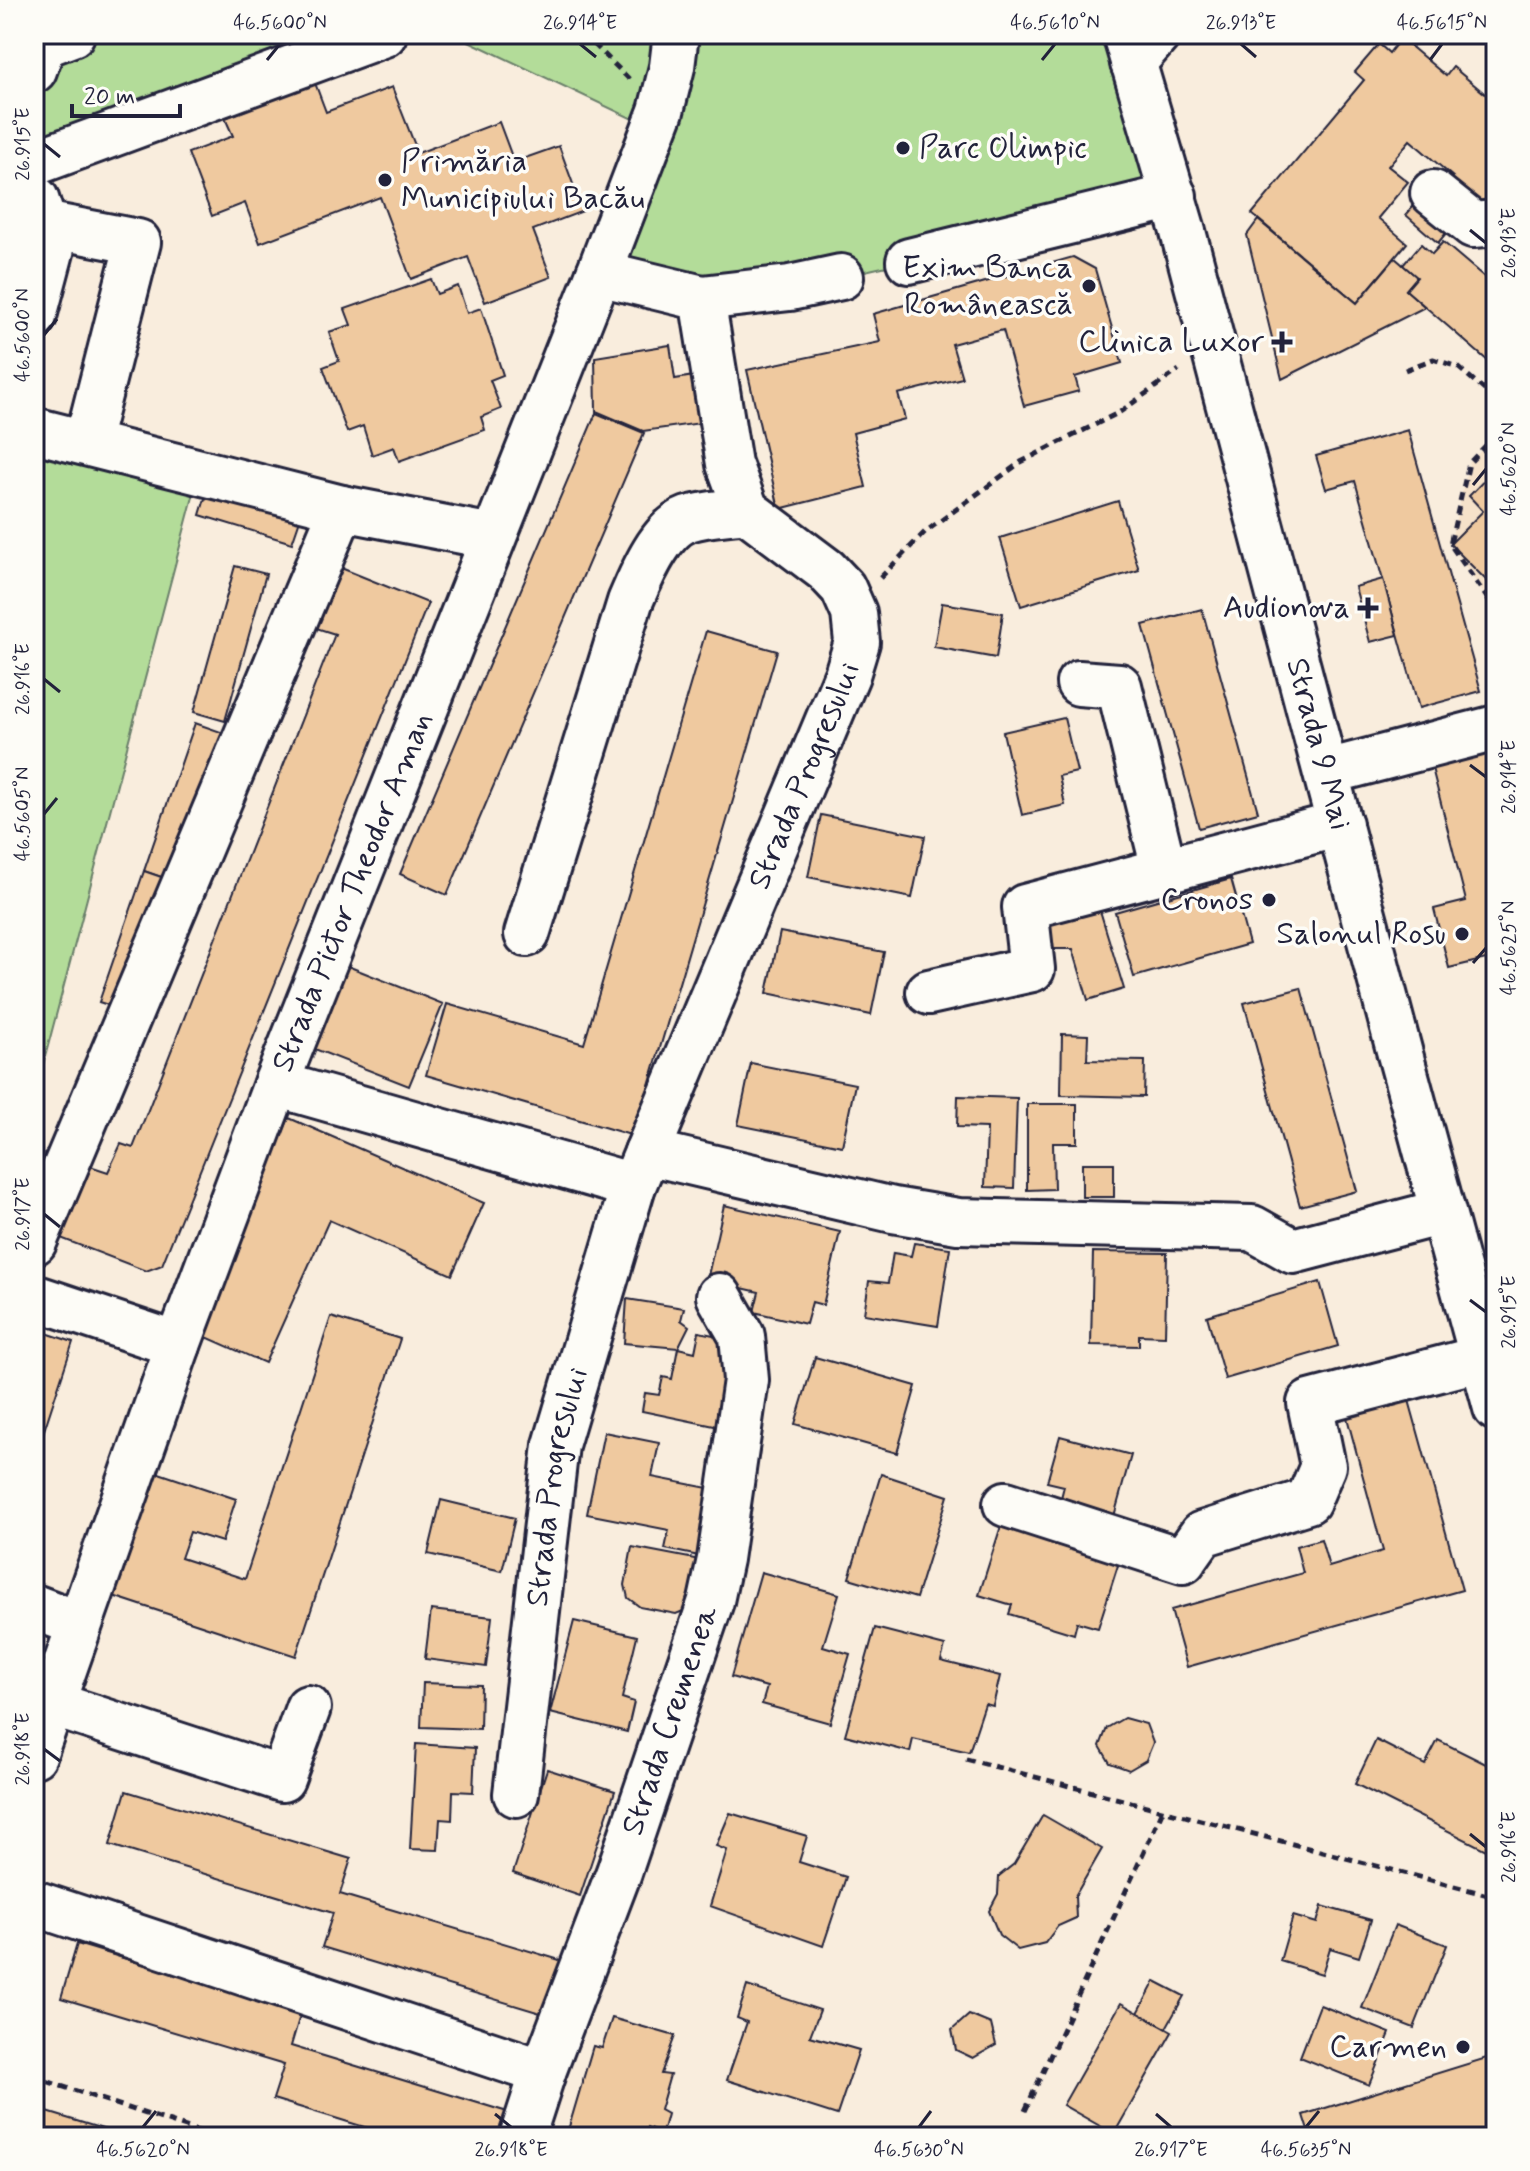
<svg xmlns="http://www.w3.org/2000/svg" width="1530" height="2171" viewBox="0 0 1530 2171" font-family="Mynerve,sans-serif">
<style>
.built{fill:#f6e2ca}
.green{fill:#b3dc99;stroke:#6a7f6a;stroke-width:2}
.building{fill:#efc99f;stroke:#22223b;stroke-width:2}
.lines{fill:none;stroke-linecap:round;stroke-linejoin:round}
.minor-casing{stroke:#22223b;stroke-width:50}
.major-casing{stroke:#22223b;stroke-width:50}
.path{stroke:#22223b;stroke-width:5;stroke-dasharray:8 6;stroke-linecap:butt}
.minor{stroke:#fdfcf7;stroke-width:44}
.major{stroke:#fdfcf7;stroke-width:44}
.ticks{fill:none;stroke:#22223b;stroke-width:3}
.poi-dot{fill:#22223b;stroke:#fdfcf7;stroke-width:3}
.labels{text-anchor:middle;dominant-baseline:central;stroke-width:7;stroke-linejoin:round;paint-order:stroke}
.poi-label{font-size:32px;fill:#22223b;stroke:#fdfcf7;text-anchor:end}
.street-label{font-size:32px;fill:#22223b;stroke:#fdfcf7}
.neatline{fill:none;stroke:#22223b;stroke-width:3}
.ticks-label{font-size:20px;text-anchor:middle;fill:#22223b}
</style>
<rect width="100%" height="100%" fill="#f9eddd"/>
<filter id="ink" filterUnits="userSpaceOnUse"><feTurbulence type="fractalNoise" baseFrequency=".0125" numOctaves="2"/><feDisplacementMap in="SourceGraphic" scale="16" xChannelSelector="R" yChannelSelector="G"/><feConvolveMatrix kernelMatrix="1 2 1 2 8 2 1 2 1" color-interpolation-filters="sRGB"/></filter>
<g filter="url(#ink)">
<polygon class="built" points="1496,435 1496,611 1450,544 1469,463"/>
<g class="green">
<polygon points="34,34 382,34 34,157"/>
<polygon points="454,34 1125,34 1174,196 909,261 790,288 599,273 654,129"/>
<polygon points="34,453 194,493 35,1095 34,1095"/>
</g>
<g class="building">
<polygon points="1401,38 1446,76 1453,67 1496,103 1496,191 1478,212 1446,185 1453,177 1410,140 1388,166 1408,182 1378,218 1407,243 1357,303 1252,214 1364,80 1355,72 1379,44 1389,53"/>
<polygon points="315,83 326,112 392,87 418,153 499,122 514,162 559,146 583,211 533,230 551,277 485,302 468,257 411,279 380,197 260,243 245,203 212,216 188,153 233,136 225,118"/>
<polygon points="1424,194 1456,221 1438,243 1406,215"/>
<polygon points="1258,220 1357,303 1395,258 1417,277 1406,290 1425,307 1282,379 1247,235"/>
<polygon points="1443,242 1496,287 1496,368 1406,290 1417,277 1403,265 1421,244 1432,254"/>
<polygon points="1073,257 1095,269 1122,363 1075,377 1079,391 1024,406 1003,330 952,344 962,378 898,394 905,419 853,433 866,487 779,509 747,370 880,342 873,314"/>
<polygon points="431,279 437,294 458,286 467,313 481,308 503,375 490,380 501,409 481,417 485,430 399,461 394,447 372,455 363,426 347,432 323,367 339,361 329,332 351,325 345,309"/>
<polygon points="670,345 675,379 694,376 701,423 643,431 596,411 595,357"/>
<polygon points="596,413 644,433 447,895 400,874"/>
<polygon points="1408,430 1481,691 1419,708 1355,481 1326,489 1316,456"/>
<polygon points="1496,468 1496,590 1450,544 1483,511 1469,496"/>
<polygon points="210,482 303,511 292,543 200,515"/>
<polygon points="1118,501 1139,570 1021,606 1000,538"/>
<polygon points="235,566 266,574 225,721 194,712"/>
<polygon points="341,568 428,603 162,1265 146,1271 58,1237 87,1165 108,1172 121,1144 133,1148 335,634 316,628"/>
<polygon points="1383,579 1398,635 1370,642 1355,587"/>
<polygon points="942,603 1003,613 996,658 934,647"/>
<polygon points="1202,609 1258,812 1199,828 1143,625"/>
<polygon points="706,631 777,651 634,1136 426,1075 447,1004 584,1044"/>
<polygon points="1064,718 1077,772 1059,776 1065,805 1022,815 1003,732"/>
<polygon points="195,723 224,733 173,881 144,871"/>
<polygon points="1496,751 1496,996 1486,959 1449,968 1434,909 1466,901 1432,768"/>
<polygon points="821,815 925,836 912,898 808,877"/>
<polygon points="144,871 173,881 129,1012 99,1002"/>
<polygon points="1231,879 1249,944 1134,977 1115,912"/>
<polygon points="1098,904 1124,989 1088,1000 1073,949 1046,949 1038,923"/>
<polygon points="780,932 884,952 871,1015 767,993"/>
<polygon points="345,965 443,1004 409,1086 312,1048"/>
<polygon points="1301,988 1357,1191 1300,1206 1244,1003"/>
<polygon points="1062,1034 1088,1035 1087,1060 1145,1061 1144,1097 1061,1095"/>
<polygon points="751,1063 855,1084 842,1146 738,1125"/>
<polygon points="958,1096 1017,1098 1014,1188 985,1187 987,1128 957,1127"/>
<polygon points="1027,1104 1077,1104 1077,1143 1053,1143 1054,1189 1027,1190"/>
<polygon points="289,1118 484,1203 452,1275 329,1220 265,1363 195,1332"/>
<rect x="1082" y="1163" width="32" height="34"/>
<polygon points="724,1205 840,1232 823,1305 812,1302 806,1324 754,1312 759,1292 707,1280"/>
<polygon points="914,1243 950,1248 938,1326 864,1314 869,1281 888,1283 893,1253 911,1256"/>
<polygon points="1093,1252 1167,1253 1165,1336 1139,1335 1139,1346 1091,1345"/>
<polygon points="1320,1282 1338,1346 1225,1379 1207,1316"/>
<polygon points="627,1299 684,1308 681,1320 689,1326 678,1348 624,1343"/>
<polygon points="331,1317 400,1339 296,1656 113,1596 153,1471 236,1499 222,1542 190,1532 181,1558 245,1579"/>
<polygon points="34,1329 73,1342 34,1461"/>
<polygon points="699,1332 728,1338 724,1428 642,1411 645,1393 659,1395 663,1377 672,1379 678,1348 695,1352"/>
<polygon points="815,1357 916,1386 897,1453 795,1424"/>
<polygon points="1407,1393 1462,1590 1187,1667 1171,1610 1303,1573 1296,1546 1321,1539 1329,1567 1383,1551 1345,1410"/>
<polygon points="604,1432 659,1443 652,1477 718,1490 704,1557 665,1549 669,1530 587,1514"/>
<polygon points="1060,1436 1131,1455 1113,1520 1059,1506 1064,1486 1047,1482"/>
<polygon points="881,1474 948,1496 916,1598 849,1578"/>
<polygon points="441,1500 515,1518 502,1571 428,1554"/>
<polygon points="1001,1526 1119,1562 1098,1628 1077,1622 1074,1634 1009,1614 1012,1605 979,1595"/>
<polygon points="632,1547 700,1560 688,1609 676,1614 640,1607 628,1598 625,1585"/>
<polygon points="761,1572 839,1594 823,1646 850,1654 830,1723 762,1704 767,1687 731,1677"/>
<polygon points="431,1610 492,1617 486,1667 425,1659"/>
<polygon points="574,1621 637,1636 622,1698 634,1702 627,1732 550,1713"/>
<polygon points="875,1628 945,1646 941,1661 1000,1676 993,1706 985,1704 969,1752 913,1739 910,1752 845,1735"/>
<polygon points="423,1683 481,1685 480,1729 421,1727"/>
<polygon points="1124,1718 1146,1724 1153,1743 1146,1760 1129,1770 1110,1763 1100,1746 1107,1728"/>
<polygon points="1376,1740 1425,1765 1438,1740 1496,1769 1489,1781 1496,1785 1496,1829 1486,1850 1355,1784"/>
<polygon points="416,1744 475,1748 473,1792 453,1791 452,1820 440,1819 438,1850 410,1849"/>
<polygon points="547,1769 615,1791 580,1896 513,1873"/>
<polygon points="126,1791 351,1859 340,1894 563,1961 547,2015 322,1947 333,1913 110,1845"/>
<polygon points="730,1813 807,1836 799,1862 846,1877 823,1946 710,1906 727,1850 716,1846"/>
<polygon points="1043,1815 1102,1849 1075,1896 1076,1918 1058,1926 1045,1943 1018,1950 999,1935 989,1911 998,1894 999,1876 1014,1864"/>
<polygon points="1322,1906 1371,1920 1359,1957 1330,1948 1322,1974 1280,1961 1293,1916 1317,1923"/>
<polygon points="1395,1925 1447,1945 1414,2028 1362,2008"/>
<polygon points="77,1944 301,2012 291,2046 514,2114 507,2137 397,2137 273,2099 284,2065 61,1998"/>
<polygon points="1155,1981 1184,1996 1166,2028 1138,2013"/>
<polygon points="747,1986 820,2010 810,2036 859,2050 837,2115 727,2080 747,2022 737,2018"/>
<polygon points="1121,2003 1172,2032 1114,2134 1063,2105"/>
<polygon points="1320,2005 1390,2033 1369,2085 1300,2057"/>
<polygon points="969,2015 991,2024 996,2045 973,2058 956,2050 952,2030"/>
<polygon points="612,2018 675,2036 661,2074 670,2075 660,2110 667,2114 662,2133 647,2127 644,2137 566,2137 593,2046 602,2048"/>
<polygon points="1496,2055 1496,2130 1474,2137 1310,2137 1303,2115"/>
<polygon points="34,2108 129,2137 34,2137"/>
</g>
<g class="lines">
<defs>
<g id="minor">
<polyline points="1133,63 1158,34"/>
<polyline points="34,70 43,45 72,34"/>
<polyline points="34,163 384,34"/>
<polyline points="1433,193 1473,225 1496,223"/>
<polyline points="44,224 138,242 87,442"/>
<polyline points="909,261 1174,196"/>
<polyline points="702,298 790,288 841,277"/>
<polyline points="34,316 52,248 36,199"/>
<polyline points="34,430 342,508"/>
<polyline points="1079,683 1119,686 1164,869"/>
<polyline points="1327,772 1496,728"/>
<path d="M527,934L630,602C641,576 660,529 688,519C706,513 727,513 746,510"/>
<polyline points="929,992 1032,969 1025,907 1340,824"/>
<polyline points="276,1084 633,1186"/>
<polyline points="647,1152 893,1210 958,1221 1252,1228 1293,1251 1442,1212"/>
<polyline points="34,1242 342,508 493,537"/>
<polyline points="34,1297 178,1345"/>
<polyline points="1006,1504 1183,1561 1202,1534 1308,1501 1323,1466 1310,1403 1482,1358"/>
<polyline points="34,1607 79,1624"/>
<polyline points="52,1704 282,1779 308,1708"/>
<path id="s1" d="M34,1755L178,1345L276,1084L599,273L661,111L672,67L676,34"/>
<path id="s2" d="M516,1794L556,1445L633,1186L847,675L857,642L854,613L843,588L826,570L746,510L729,464L702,298L599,273"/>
<polyline points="34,1903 543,2072"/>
<path id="s3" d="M522,2137L543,2072L619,1872L711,1601L720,1559L746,1380L742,1336L719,1296"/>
</g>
<g id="major">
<path id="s4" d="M1125,34L1182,228L1400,1054L1496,1408"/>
</g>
</defs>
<use href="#minor" class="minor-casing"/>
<use href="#major" class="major-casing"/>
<g class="path">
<polyline points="584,34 629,79"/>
<polyline points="1405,370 1433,359 1458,367 1496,400"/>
<polyline points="1496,435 1469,463 1450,544 1496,611"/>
<polyline points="880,578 925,532 1021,462 1120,412 1179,370"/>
<polyline points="966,1759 1496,1897"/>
<polyline points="34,2077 216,2137"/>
<polyline points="1025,2111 1163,1810"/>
</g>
<use href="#minor" class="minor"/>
<use href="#major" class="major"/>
</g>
</g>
<path class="ticks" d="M580,44L596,57M1241,44L1256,57M267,60L280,44M1042,60L1055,44M1430,60L1442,44M44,144L60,157M1470,230L1486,243M44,335L57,319M1473,485L1486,469M44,679L60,692M1470,765L1486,777M44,814L57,798M1473,963L1486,948M44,1214L60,1227M1470,1300L1486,1312M44,1749L60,1761M1470,1834L1486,1847M495,2114L511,2127M1156,2114L1171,2127M143,2127L156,2111M919,2127L931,2111M1306,2127L1319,2111"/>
<g class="poi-dot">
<circle cx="903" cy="148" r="8"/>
<circle cx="385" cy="180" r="8"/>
<circle cx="1089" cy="286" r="8"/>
<path d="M1278 330h8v8h8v8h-8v8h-8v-8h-8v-8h8z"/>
<path d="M1364 596h8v8h8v8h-8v8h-8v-8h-8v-8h8z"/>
<circle cx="1269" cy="900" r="8"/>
<circle cx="1462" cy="934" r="8"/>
<circle cx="1463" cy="2047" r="8"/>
</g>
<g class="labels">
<g class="poi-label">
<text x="919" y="148" text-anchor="start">Parc Olimpic</text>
<text x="401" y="162" text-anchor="start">Primăria<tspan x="401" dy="37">Municipiului Bacău</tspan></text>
<text x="1073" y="268">Exim Banca<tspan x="1073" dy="37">Românească</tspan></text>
<text x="1264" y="342">Clinica Luxor</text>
<text x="1350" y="608">Audionova</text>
<text x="1253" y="900">Cronos</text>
<text x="1446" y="934">Salonul Rosu</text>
<text x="1447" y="2047">Carmen</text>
</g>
<g class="street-label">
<text stroke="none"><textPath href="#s4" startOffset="736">Strada 9 Mai</textPath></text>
<text stroke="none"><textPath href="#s2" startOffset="1066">Strada Progresului</textPath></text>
<text stroke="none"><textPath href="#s1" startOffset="920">Strada Pictor Theodor Aman</textPath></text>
<text stroke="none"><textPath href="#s2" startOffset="310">Strada Progresului</textPath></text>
<text stroke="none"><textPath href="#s3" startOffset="442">Strada Cremenea</textPath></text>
</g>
</g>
<rect width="1530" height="2171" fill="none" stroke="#fdfcf7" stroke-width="88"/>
<path d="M72 104v12h108v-12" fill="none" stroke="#22223b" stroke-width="4"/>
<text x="84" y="104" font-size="24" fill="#22223b" stroke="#fdfcf7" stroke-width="6" paint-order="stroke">20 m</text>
<rect x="44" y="44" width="1442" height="2083" class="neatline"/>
<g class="ticks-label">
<text x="280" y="29">46.5600°N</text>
<text x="580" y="29">26.914°E</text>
<text x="1055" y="29">46.5610°N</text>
<text x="1241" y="29">26.913°E</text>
<text x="1442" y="29">46.5615°N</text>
<text transform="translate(22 144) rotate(-90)" y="7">26.915°E</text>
<text transform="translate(1508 243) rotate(-90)" y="7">26.913°E</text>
<text transform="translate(22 335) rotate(-90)" y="7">46.5600°N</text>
<text transform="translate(1508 469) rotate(-90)" y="7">46.5620°N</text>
<text transform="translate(22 679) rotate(-90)" y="7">26.916°E</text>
<text transform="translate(1508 777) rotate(-90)" y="7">26.914°E</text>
<text transform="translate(22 814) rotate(-90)" y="7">46.5605°N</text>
<text transform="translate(1508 948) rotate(-90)" y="7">46.5625°N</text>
<text transform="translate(22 1214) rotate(-90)" y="7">26.917°E</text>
<text transform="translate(1508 1312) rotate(-90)" y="7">26.915°E</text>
<text transform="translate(22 1749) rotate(-90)" y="7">26.918°E</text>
<text transform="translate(1508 1847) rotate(-90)" y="7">26.916°E</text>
<text x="143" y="2156">46.5620°N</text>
<text x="511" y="2156">26.918°E</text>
<text x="919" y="2156">46.5630°N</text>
<text x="1171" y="2156">26.917°E</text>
<text x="1306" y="2156">46.5635°N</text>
</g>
</svg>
